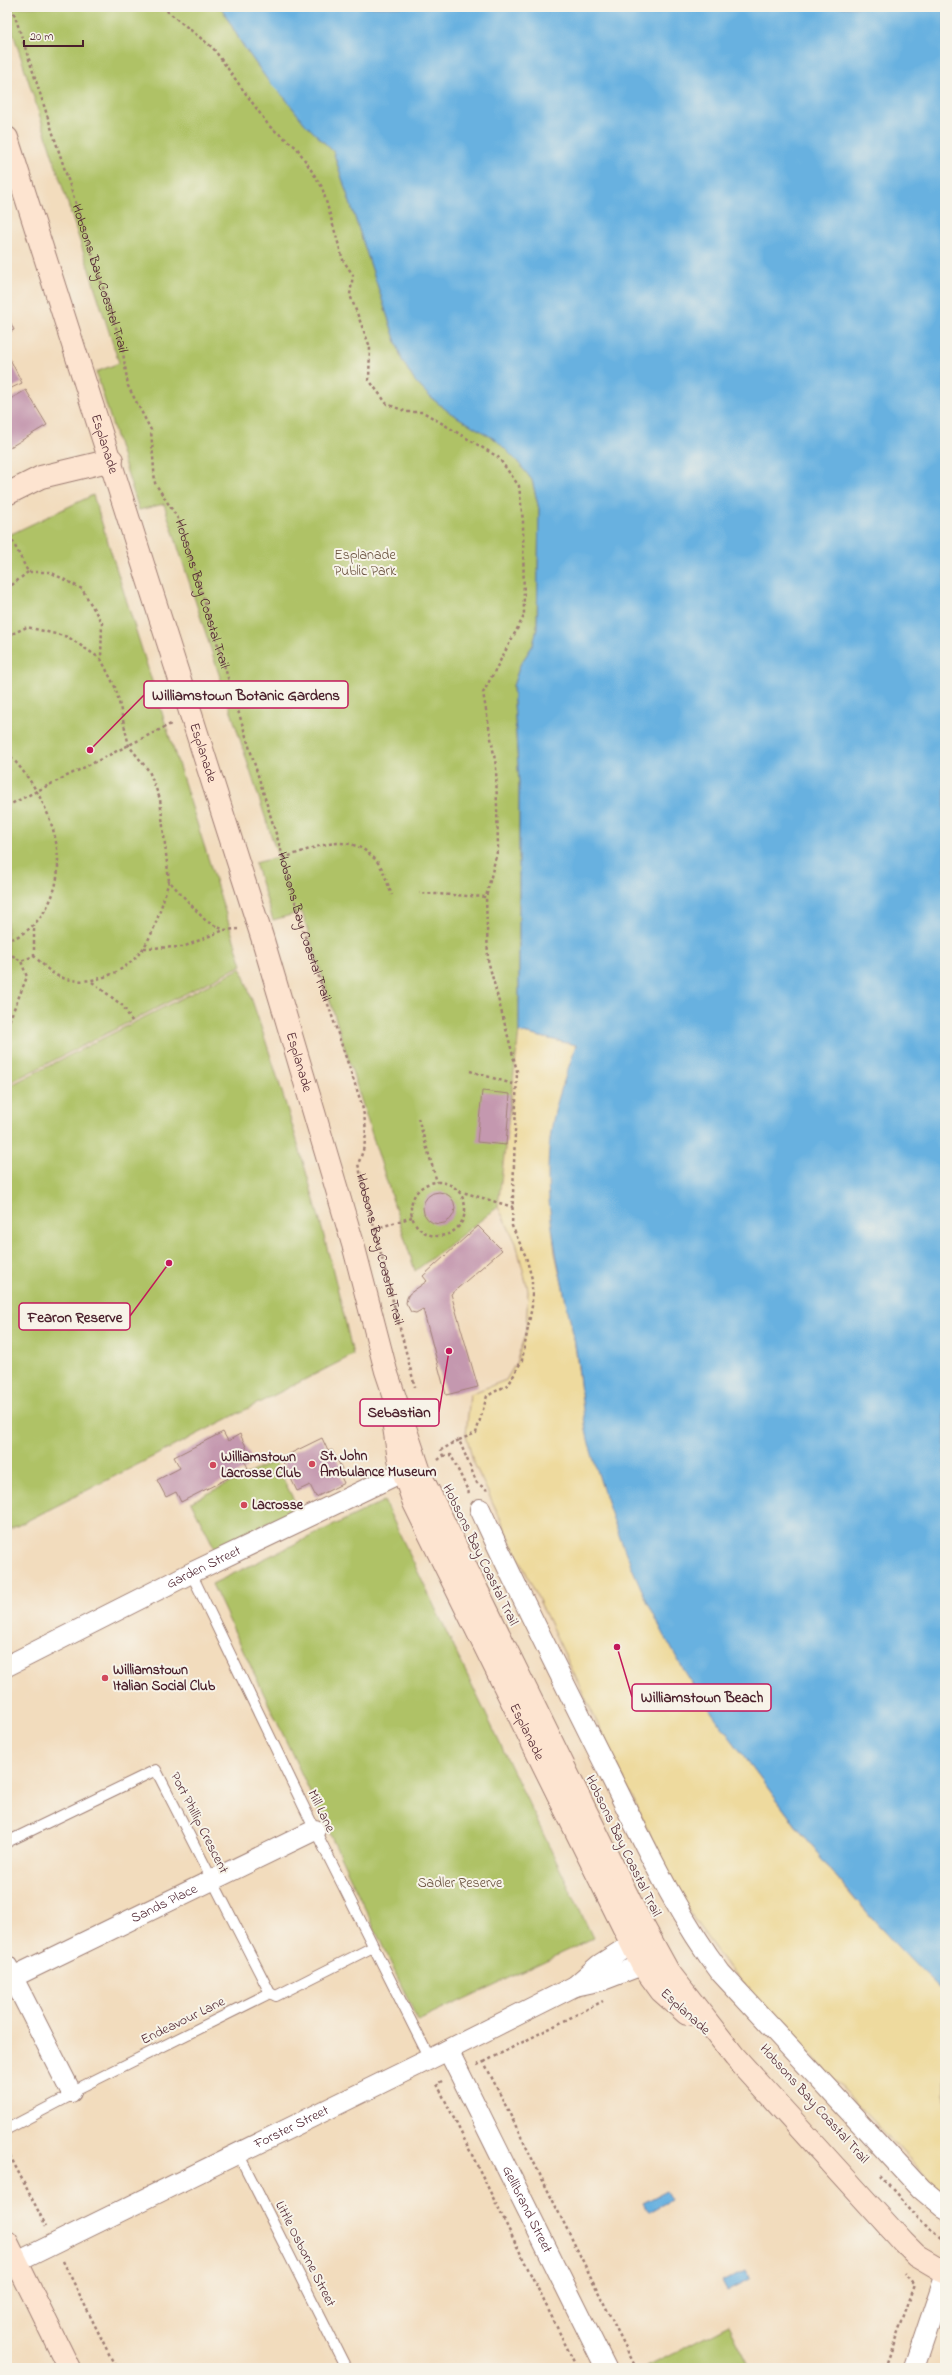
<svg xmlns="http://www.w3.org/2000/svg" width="952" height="2375" viewBox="0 0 952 2375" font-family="'Indie Flower',sans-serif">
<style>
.green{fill:#afc266;stroke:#7c7048}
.sand{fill:#eeda9e;stroke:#9c7c64}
.water{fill:#68b1e0;stroke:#596886}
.building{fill:#c498af}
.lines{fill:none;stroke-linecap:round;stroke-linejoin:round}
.lane-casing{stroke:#9e7e74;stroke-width:12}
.street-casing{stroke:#9e7e74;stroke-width:22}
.secondary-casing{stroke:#9e7e74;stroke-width:24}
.path{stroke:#9e7e74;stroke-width:2.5;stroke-dasharray:3 3;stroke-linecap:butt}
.lane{stroke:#fff;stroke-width:10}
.street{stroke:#fff;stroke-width:20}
.secondary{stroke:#fde4d0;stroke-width:22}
.poi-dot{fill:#d1495b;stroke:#f7f3e8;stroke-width:1.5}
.labels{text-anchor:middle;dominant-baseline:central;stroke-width:4;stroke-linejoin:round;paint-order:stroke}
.street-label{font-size:14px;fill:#4a1f2b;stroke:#f7f3e8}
.park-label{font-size:14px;fill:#68503d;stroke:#f7f3e8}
.poi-label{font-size:14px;font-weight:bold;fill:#4a1f2b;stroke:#f7f3e8;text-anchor:start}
.leader{fill:none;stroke:#c2185b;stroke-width:1.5}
.callout-dot{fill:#c2185b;stroke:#f7f3e8;stroke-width:1.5}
.callout{fill:#f7f3e8;stroke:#c2185b;stroke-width:1.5}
.callout-label{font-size:15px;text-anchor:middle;font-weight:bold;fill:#4a1f2b}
</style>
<rect width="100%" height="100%" fill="#f7f3e8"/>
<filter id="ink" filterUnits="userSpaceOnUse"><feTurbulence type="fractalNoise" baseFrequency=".025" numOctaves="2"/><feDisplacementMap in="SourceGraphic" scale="8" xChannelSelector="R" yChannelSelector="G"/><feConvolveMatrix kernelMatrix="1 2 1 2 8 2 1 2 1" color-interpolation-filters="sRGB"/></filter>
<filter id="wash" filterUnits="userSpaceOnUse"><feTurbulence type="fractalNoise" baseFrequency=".012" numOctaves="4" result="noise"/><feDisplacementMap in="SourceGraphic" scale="16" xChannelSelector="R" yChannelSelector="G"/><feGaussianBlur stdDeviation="0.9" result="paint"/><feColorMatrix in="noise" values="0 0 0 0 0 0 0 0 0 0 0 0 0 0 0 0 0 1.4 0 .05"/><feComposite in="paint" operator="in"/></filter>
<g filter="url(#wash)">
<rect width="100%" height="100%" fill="#f2dcbd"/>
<g class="green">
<polygon points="7,7 221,7 242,44 269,82 285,98 305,124 333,151 402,360 414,380 429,396 449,412 496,440 517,461 532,480 539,509 537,629 533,645 520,665 513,686 519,783 519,1032 498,1207 415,1271 302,912 273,920 255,863 278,857 164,504 139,510 96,372 119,363 7,14"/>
<polygon points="93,495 242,965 7,1084 7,536"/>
<path d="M241,968C285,1095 324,1224 353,1355L7,1531V1087Z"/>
<polygon points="274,1461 298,1508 215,1549 191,1502"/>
<polygon points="384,1501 593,1938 418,2021 212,1584"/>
<polygon points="729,2325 748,2363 739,2368 645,2368"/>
</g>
<polygon class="sand" points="519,1032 576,1045 566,1077 550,1161 549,1192 555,1253 573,1330 586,1428 603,1489 620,1535 652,1609 693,1685 717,1719 796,1826 850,1894 881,1929 945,1993 945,2195 935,2186 729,1968 695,1921 673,1883 473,1461 466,1434 470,1394 506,1380 516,1363 526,1331 528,1290 516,1243 498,1207"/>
<g class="water">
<path d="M221,7H945V1993C880,1934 825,1865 773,1795C747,1759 718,1724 694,1686C656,1627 623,1554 602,1486C596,1466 588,1445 585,1424C580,1393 579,1360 572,1329C558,1265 541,1198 551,1132C555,1103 567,1073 576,1045L519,1032V783L513,686L520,665L533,645L537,629L539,509L532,480L517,461L496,440L449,412L429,396L414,380L402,360L333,151L305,124L285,98L269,82L242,44Z"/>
<polygon points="666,2191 671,2200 648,2212 643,2203"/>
<polygon points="745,2270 750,2279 727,2291 722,2282"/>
</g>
<g id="blocks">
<g class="building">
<polygon points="7,315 14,330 7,333"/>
<polygon points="7,353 22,383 7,390"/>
<polygon points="26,390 47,425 7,449 7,401"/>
<polygon points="482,1091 510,1094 506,1145 477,1142"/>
<circle cx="439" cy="1208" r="16"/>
<polygon points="478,1226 502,1250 451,1294 478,1387 446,1395 423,1309 416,1313 411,1312 406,1303 407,1298 409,1294 427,1281 423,1276"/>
<polygon points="223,1432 228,1441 240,1434 252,1459 245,1462 248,1468 181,1502 176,1492 166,1497 157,1480 180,1468 174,1457"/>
<polygon points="322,1438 328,1451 332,1450 342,1469 338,1471 344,1483 316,1497 310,1485 297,1491 281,1458"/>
</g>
</g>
</g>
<g filter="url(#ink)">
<use href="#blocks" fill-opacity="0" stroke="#9e7e74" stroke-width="1"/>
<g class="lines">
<defs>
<g id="lane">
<polyline points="191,1573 315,1830 430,2059"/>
<polyline points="7,1842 156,1770 270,1993"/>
<polyline points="7,2129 68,2097 71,2092 270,1993 276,1996 373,1947"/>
<polyline points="238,2153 346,2368"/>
</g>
<g id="street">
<path d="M480,1509C521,1598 565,1685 609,1773C643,1841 675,1912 721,1973L921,2189L945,2209"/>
<path id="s2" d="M7,1666L191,1573L402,1472"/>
<polyline points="7,1966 71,2092"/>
<path id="s3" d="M13,1977L315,1830"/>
<polyline points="575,1986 603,1980 642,1965"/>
<path id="s4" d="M448,2050L606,2368"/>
<path id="s5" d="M7,2267L430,2059L575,1986L599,1965L632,1944"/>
<polyline points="914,2368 945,2276"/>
</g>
<g id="secondary">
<path id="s6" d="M7,138L262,937L353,1244L386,1371L422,1478L635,1911L668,1971L735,2057L903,2242L916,2255L945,2272"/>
<polyline points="7,494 41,477 112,460"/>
<path id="s7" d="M394,1427L399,1459L414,1503L642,1965L661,1991L687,2014"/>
<polyline points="7,2242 69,2368"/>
</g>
</defs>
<use href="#lane" class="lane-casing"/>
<use href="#street" class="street-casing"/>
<use href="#secondary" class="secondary-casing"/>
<g class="path">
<path id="s1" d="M12,7L122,346L128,386L151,430L155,483L180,522L281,850L303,930L362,1105C367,1130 368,1140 358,1164L415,1387"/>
<polyline points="162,7 213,48 269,126 297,148 322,187 343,260 353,275 350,295 370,347 369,380 387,404 407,412 423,412 498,457 519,486 523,521 524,616 483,693 496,766 498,848 486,897 419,893"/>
<polyline points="7,530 28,572 50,572 82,589 102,623 101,659 116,689 129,746 149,771 160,799 169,881 206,921 224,930 238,929"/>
<polyline points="7,589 28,572"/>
<polyline points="7,636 27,627 68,637 101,659"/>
<path d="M7,753C47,792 79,866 41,916C32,928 21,937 7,940"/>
<polyline points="7,806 173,723"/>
<path d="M283,858C318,847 351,828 379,864C385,873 388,886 392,895"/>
<polyline points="144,948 183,947 224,930"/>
<path d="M7,952L21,961L34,956C41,962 50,973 58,976C87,989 127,974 144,947C157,927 162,903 169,881"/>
<polyline points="34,956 34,925"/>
<polyline points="92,982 123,1006 132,1021"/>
<polyline points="7,1026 27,977 21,961"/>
<polyline points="470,1071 516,1085"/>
<polyline points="418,1118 437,1182"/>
<circle cx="438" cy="1209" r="27"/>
<polyline points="459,1191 513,1207"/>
<polyline points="375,1229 412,1217"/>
<polyline points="459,1440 476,1433 487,1396 509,1384 522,1360 532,1306 532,1279 526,1257 512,1226 517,1071 488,960 486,897"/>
<polyline points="443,1456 451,1455 469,1493"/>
<polyline points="438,1460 443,1456 441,1450 459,1440 477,1483 487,1490"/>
<polyline points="484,2062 603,2001"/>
<polyline points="477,2065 484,2062 636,2368"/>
<polyline points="442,2081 437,2084 577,2368"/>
<polyline points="7,2150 46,2226"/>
<polyline points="880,2176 929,2229 945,2241"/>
<polyline points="63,2261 116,2368"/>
<polyline points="885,2368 915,2285 905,2274"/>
<polyline points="943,2368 945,2362"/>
</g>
<use href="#lane" class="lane"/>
<use href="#street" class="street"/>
<use href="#secondary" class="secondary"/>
</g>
</g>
<g class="poi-dot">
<circle cx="312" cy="1464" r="4"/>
<circle cx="213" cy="1465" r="4"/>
<circle cx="244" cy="1505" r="4"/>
<circle cx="105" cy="1678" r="4"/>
</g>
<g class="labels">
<g class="street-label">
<text stroke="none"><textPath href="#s1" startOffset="285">Hobsons Bay Coastal Trail</textPath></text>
<text stroke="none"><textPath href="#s6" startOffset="321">Esplanade</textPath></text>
<text stroke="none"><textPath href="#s1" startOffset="621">Hobsons Bay Coastal Trail</textPath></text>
<text stroke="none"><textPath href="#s6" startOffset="645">Esplanade</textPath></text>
<text stroke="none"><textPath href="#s1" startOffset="969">Hobsons Bay Coastal Trail</textPath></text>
<text stroke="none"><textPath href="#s6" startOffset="969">Esplanade</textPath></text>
<text stroke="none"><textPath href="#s1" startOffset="1305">Hobsons Bay Coastal Trail</textPath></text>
<text transform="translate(480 1555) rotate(64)">Hobsons Bay Coastal Trail</text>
<text stroke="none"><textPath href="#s2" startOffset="220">Garden Street</textPath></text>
<text stroke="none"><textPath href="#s7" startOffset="334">Esplanade</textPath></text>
<text transform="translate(321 1811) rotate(64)">Mill Lane</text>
<text transform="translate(199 1823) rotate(63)">Port Phillip Crescent</text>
<text transform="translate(623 1846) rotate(64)">Hobsons Bay Coastal Trail</text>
<text stroke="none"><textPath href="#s3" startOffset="168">Sands Place</textPath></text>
<text transform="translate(685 2012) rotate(42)">Esplanade</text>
<text transform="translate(183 2021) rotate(-26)">Endeavour Lane</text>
<text transform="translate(814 2104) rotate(48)">Hobsons Bay Coastal Trail</text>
<text stroke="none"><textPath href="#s5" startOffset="317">Forster Street</textPath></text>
<text stroke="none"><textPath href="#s4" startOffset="178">Gellibrand Street</textPath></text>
<text transform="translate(305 2254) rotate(63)">Little Osborne Street</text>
</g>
<g class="park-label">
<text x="365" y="555">Esplanade<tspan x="365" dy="16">Public Park</tspan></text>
<text x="460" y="1883">Sadler Reserve</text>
</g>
<g class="poi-label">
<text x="320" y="1456">St. John<tspan x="320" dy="16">Ambulance Museum</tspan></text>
<text x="221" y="1457">Williamstown<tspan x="221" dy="16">Lacrosse Club</tspan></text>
<text x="252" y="1505">Lacrosse</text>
<text x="113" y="1670">Williamstown<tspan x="113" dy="16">Italian Social Club</tspan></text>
</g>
</g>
<path class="leader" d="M90 750L144 695M169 1263L130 1316M449 1351L439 1412M617 1647L632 1697"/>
<g class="callout-dot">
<circle cx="90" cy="750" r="4"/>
<circle cx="169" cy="1263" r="4"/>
<circle cx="449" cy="1351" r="4"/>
<circle cx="617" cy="1647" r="4"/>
</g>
<g class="callout">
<rect x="144" y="681" width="204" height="27" rx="4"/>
<rect x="19" y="1303" width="111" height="27" rx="4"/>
<rect x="360" y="1399" width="79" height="27" rx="4"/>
<rect x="632" y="1684" width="139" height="27" rx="4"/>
</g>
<g class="callout-label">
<text x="246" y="700">Williamstown Botanic Gardens</text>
<text x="75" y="1322">Fearon Reserve</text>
<text x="399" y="1417">Sebastian</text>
<text x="702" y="1702">Williamstown Beach</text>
</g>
<rect width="952" height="2375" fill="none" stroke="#f7f3e8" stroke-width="24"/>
<path d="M24 40v6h59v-6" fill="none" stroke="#4a1f2b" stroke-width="2"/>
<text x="30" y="40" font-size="12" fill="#4a1f2b" stroke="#f7f3e8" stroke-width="3" paint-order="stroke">20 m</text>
</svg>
